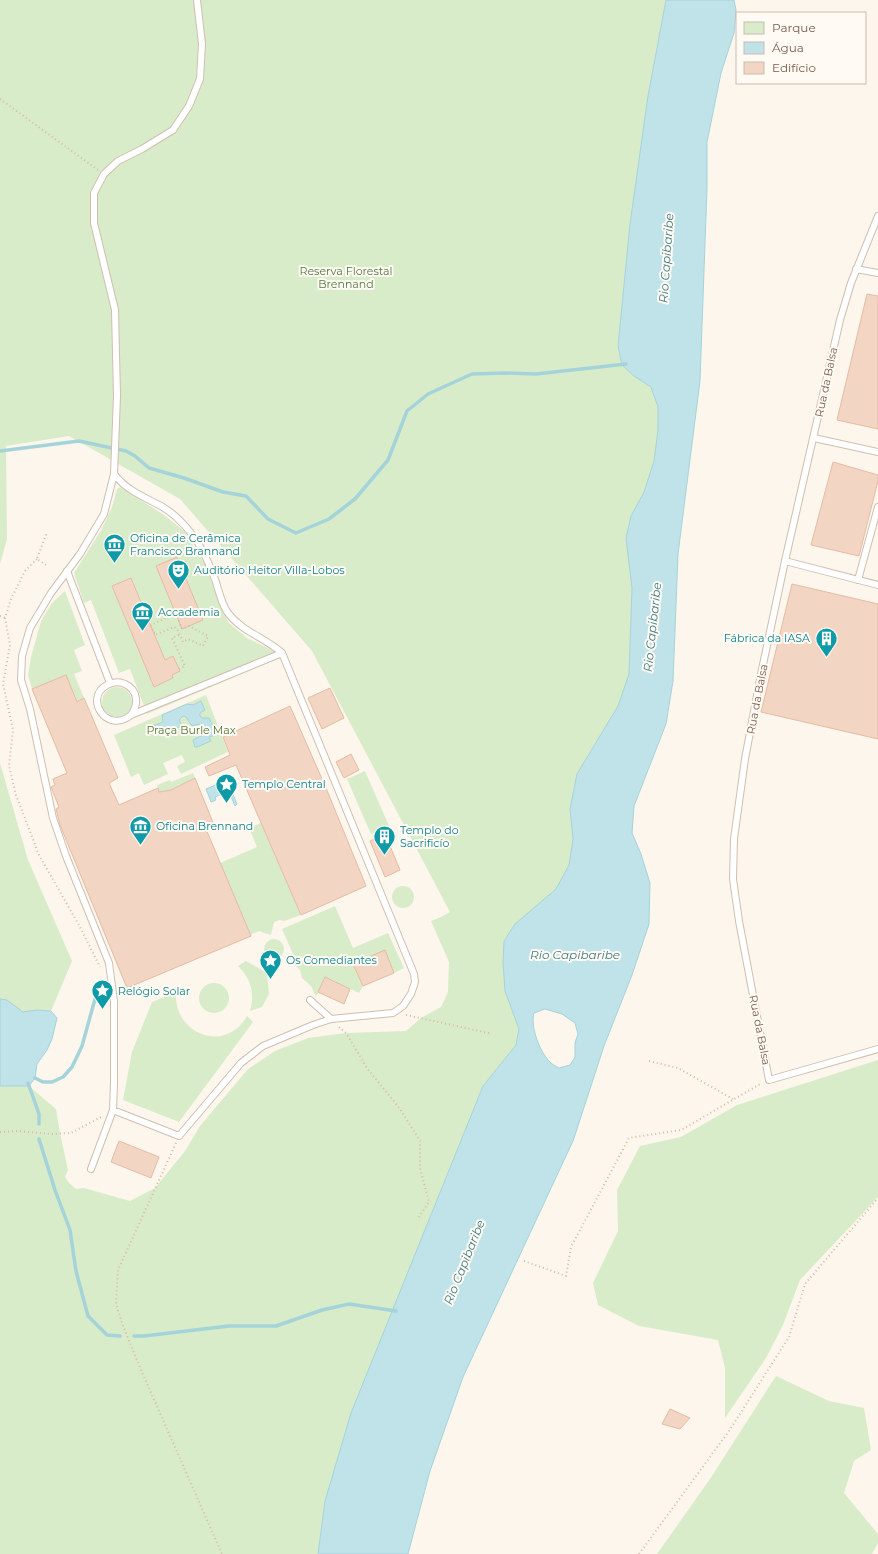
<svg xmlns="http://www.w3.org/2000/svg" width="878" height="1554" viewBox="0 0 878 1554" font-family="Montserrat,sans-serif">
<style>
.green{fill:#d8ecc9}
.water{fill:#bfe3e8;stroke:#a5d3da;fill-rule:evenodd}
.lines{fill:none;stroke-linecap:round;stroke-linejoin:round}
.stream{stroke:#a5d3da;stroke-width:3.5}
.building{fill:#f3d5c3;stroke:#e6bba3}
.service-casing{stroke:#d1beb0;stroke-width:8}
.path{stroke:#d9b8a5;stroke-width:2;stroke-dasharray:1 3;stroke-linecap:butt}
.service{stroke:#fff;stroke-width:6}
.labels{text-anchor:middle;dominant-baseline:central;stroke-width:4;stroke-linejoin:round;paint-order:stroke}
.park-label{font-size:11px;fill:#537a41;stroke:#fffaf3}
.street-label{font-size:11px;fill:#7a5c4d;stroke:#fffaf3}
.culture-label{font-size:11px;fill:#0d838f;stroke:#fffaf3;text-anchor:start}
.water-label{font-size:12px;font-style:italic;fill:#437c86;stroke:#fffaf3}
</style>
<rect width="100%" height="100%" fill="#fdf6ec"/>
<g class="green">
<polygon points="0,0 666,0 648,96 630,224 618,346 622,365 634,376 651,387 658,407 658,430 654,461 644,492 631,516 626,538 632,588 629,674 618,706 577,774 570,809 573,839 569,865 556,889 515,924 504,941 503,963 505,991 519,1029 516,1045 483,1086 351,1413 325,1501 318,1554 0,1554 0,1086 29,1086 56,1109 60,1133 68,1170 65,1177 69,1183 76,1189 84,1188 130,1201 155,1188 185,1151 200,1126 248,1069 275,1051 308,1038 346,1033 406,1031 421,1018 441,1007 448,992 449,962 431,921 441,917 450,912 312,651 180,499 69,436 6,446 7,539 0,564"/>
<polygon points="120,487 164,515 184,531 206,566 219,603 229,623 247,638 278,653 280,658 147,714 130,669 119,673 91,600 84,603 74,573 102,529 112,507 117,489"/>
<polygon points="65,591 85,645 74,650 82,671 74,674 84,698 77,702 32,689 28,675 31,657 41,621 52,603"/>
<circle cx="117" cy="702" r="15"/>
<polygon points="206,695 228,752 181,774 177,766 185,762 182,755 163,763 168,774 144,785 139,773 131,777 114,735"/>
<polygon points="0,763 28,860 72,961 51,1011 36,1010 23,1012 7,1000 0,999"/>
<polygon points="365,771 389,826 371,834 347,779"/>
<polygon points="193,773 195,778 171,790 159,792 157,785 170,780 171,782"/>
<polygon points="261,823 301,915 284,921 280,920 274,922 271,935 259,931 250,935 220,863 257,847 249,828"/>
<circle cx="403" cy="897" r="11"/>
<polygon points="335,906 353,948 388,933 404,968 394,973 385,951 354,964 363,986 359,993 325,977 316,997 311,986 302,978 300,970 294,964 297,963 282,929"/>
<circle cx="274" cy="949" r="10"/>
<path d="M246,961L267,973L269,994L262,1007L250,1011C255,993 251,979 238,966Z"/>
<circle cx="214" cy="998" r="15"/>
<path d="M176,992C173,1035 226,1054 247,1016L253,1022L179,1122L123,1100L132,1052L152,1002Z"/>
<polygon points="878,1060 878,1197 800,1280 783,1325 766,1358 725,1418 725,1368 718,1340 639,1326 598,1305 593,1283 618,1231 617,1190 640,1146 681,1137 737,1105"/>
<polygon points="776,1376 829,1401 864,1408 871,1450 854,1461 844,1493 878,1534 878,1543 872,1554 657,1554 710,1479"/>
</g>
<g class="water">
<path d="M666,0H734L736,10L734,33L721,73L707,142V188L700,381L678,554L673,681L666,724L634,806L632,833L641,854L650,883L649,924L632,975L604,1046L573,1141L463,1377L430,1471L408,1554H318L325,1501L351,1413L483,1086L516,1045L519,1029L505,991L503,963L504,941L515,924L556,889L569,865L573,839L570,809L577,774L618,706L629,674L632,588L626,538L631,516L644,492L654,461L658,430V407L651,387L634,376L622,365L618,346L630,224L648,96ZM545,1009L562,1014L575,1023L578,1034L575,1043V1057L570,1065L559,1068C556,1066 553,1065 551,1063C540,1053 530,1027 534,1013Z"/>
<polygon points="201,701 205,710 200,713 200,716 202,718 209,718 217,734 209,737 211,741 197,747 195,747 193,740 205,734 205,728 199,724 192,726 186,717 183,716 179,720 181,724 179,727 157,735 152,726 161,723 163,721 162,715 187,704 193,705"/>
<polygon points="227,780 237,804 235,806 230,794 224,796 222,794 215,797 216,800 211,802 206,789"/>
<polygon points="0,999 7,1000 23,1012 36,1010 51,1011 57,1018 52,1039 47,1050 37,1064 35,1078 29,1086 0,1086"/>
</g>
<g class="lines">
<g class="stream">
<polyline points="0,451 79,441 126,451 135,456 149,468 184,478 223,492 246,496 268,519 296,533 329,519 355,499 388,460 407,411 428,394 472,374 505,373 536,374 626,364"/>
<polyline points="35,1078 43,1082 52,1082 63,1077 72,1067 82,1046 95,999 104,993"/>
<polyline points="28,1083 39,1114 39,1124"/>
<polyline points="39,1139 55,1190 70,1230 76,1271 88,1316 107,1335 120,1336"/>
<polyline points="134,1336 144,1336 229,1326 276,1326 322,1310 349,1304 396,1311"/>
</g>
</g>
<g class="building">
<polygon points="867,294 878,296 878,429 837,420"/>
<polygon points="833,462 878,475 878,481 859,556 811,545"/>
<polygon points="177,557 203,620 182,629 156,566"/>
<polygon points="131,578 165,660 173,656 180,671 172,675 173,678 154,687 112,586"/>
<polygon points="792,584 878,604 878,739 761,712"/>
<polygon points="66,675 77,702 84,698 118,778 109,783 119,805 158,788 159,792 171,790 195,778 214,825 206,829 251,936 127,988 60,825 56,809 59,807 51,787 55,785 53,779 67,773 32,689"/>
<polygon points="330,688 344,718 322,729 308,698"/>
<polygon points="290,706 326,788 366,886 301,915 236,765 209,776 205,767 230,755 223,737"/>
<polygon points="351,754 359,770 344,778 336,762"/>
<polygon points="385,834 400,870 385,877 370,841"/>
<polygon points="385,950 394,973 363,986 353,964"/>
<polygon points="325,977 350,989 344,1004 318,992"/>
<polygon points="119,1141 159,1157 151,1178 111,1162"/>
<polygon points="670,1409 690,1418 680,1429 662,1424"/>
</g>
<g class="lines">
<defs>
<g id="service">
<polyline points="878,216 851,283 840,320 785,561 761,674 745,759 734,839 733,879 739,921 769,1080 878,1049"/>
<polyline points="856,269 878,273"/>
<polyline points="814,438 878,452"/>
<path d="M114,474C126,490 144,497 161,506C172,512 183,523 191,533C202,547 210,565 216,582C219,592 222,605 228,613C242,632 266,638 282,653L414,974L415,982L411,994L403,1006L393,1013L331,1019L313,1025L263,1046L241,1063L179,1136L113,1110L114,1083V1001L109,963L66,856L53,818L30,709L21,680L22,656L30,628L51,593L80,554L104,514L114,474L117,396L115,310L94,223V193L104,174L118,161L142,149L173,130L189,106L200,79L202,44L197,0"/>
<polyline points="785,561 878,585"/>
<polyline points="67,571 110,683"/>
<polyline points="858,580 878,507"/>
<path d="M131,715C139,704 138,690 125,684C119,681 113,682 107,685C83,698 107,735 131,715L282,653"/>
<polyline points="310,1000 331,1019"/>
<polyline points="91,1169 113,1110"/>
</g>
</defs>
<use href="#service" class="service-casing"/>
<g class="path">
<polyline points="0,99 98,170"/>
<polyline points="37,559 25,571 11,599 5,618 10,645 3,684 13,730 9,766 16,795 39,855 80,927 100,967"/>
<polyline points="46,565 37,559 47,532"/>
<polygon points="176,613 182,629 189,626 208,636 203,646 188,639 183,642 177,629 174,627 155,635 151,625"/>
<polyline points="0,616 5,618"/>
<polyline points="179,669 185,666 172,638 179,635"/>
<polyline points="406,1015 489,1033"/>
<polyline points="339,1027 346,1033 367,1068 400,1109 420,1141 420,1168 429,1202 418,1218"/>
<polyline points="649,1061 678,1068 733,1099"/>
<polyline points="0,1132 17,1131 51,1134 71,1133 101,1117"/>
<polyline points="176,1143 118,1270 116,1304 123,1326 141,1370 222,1554"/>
<polyline points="524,1261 566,1276 571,1247 629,1138 681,1130 762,1083"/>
<polyline points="639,1554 729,1431 789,1337 805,1284 878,1198"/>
</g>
<use href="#service" class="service"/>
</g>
<defs>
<symbol id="museum-pin" viewBox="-11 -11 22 30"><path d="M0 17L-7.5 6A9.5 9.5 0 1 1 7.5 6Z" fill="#0f9aa8" stroke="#fffaf3"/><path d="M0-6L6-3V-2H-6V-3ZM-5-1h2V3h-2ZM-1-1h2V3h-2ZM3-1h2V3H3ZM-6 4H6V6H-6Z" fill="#fff"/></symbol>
<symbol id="theatre-pin" viewBox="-11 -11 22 30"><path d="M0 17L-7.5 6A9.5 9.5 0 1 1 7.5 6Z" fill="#0f9aa8" stroke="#fffaf3"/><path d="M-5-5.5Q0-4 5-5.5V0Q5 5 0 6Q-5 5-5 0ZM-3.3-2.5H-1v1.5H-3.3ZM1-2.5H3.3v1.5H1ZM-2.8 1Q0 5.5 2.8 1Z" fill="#fff"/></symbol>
<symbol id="building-pin" viewBox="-11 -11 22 30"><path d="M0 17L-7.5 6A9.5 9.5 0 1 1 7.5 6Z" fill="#0f9aa8" stroke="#fffaf3"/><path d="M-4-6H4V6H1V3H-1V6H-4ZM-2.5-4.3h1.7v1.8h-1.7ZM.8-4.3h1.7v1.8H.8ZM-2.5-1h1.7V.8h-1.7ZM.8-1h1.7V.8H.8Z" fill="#fff"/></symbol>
<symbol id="sight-pin" viewBox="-11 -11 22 30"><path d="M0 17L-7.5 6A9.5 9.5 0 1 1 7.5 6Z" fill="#0f9aa8" stroke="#fffaf3"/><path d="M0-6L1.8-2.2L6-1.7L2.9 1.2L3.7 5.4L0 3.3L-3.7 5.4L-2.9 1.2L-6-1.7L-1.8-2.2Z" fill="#fff"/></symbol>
</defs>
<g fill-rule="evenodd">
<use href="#museum-pin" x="102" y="532" width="25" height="34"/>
<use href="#theatre-pin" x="166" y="558" width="25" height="34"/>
<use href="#museum-pin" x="130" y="600" width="25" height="34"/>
<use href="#building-pin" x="814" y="626" width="25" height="34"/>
<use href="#sight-pin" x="214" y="772" width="25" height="34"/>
<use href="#museum-pin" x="128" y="814" width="25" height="34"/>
<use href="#building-pin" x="372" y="824" width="25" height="34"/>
<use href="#sight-pin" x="258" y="948" width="25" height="34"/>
<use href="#sight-pin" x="90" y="978" width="25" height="34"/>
</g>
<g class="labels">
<g class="park-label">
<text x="346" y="271">Reserva Florestal<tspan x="346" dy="13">Brennand</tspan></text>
<text x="191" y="730">Praça Burle Max</text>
</g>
<g class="street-label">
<text transform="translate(826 382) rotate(-78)">Rua da Balsa</text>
<text transform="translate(757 699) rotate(-79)">Rua da Balsa</text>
<text transform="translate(760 1030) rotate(79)">Rua da Balsa</text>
</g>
<g class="culture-label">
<text x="130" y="538">Oficina de Cerâmica<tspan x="130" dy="13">Francisco Brannand</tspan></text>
<text x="194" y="570">Auditório Heitor Villa-Lobos</text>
<text x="158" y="612">Accademia</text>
<text x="810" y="638" text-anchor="end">Fábrica da IASA</text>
<text x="242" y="784">Templo Central</text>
<text x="156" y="826">Oficina Brennand</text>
<text x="400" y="830">Templo do<tspan x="400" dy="13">Sacrificío</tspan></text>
<text x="286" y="960">Os Comediantes</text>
<text x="118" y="991">Relógio Solar</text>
</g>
<g class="water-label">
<text transform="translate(666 258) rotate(-86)">Rio Capibaribe</text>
<text transform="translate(652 627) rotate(-84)">Rio Capibaribe</text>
<text x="575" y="954">Rio Capibaribe</text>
<text transform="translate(464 1262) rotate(-68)">Rio Capibaribe</text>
</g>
</g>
<rect x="736" y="12" width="130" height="72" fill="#fffaf3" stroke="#cabbb1"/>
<rect x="744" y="22" width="20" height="12" fill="#d8ecc9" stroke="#cabbb1"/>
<text x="772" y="32" font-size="12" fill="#7a5c4d">Parque</text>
<rect x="744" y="42" width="20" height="12" fill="#bfe3e8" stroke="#cabbb1"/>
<text x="772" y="52" font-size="12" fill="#7a5c4d">Água</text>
<rect x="744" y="62" width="20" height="12" fill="#f3d5c3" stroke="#cabbb1"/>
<text x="772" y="72" font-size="12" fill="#7a5c4d">Edifício</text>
</svg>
